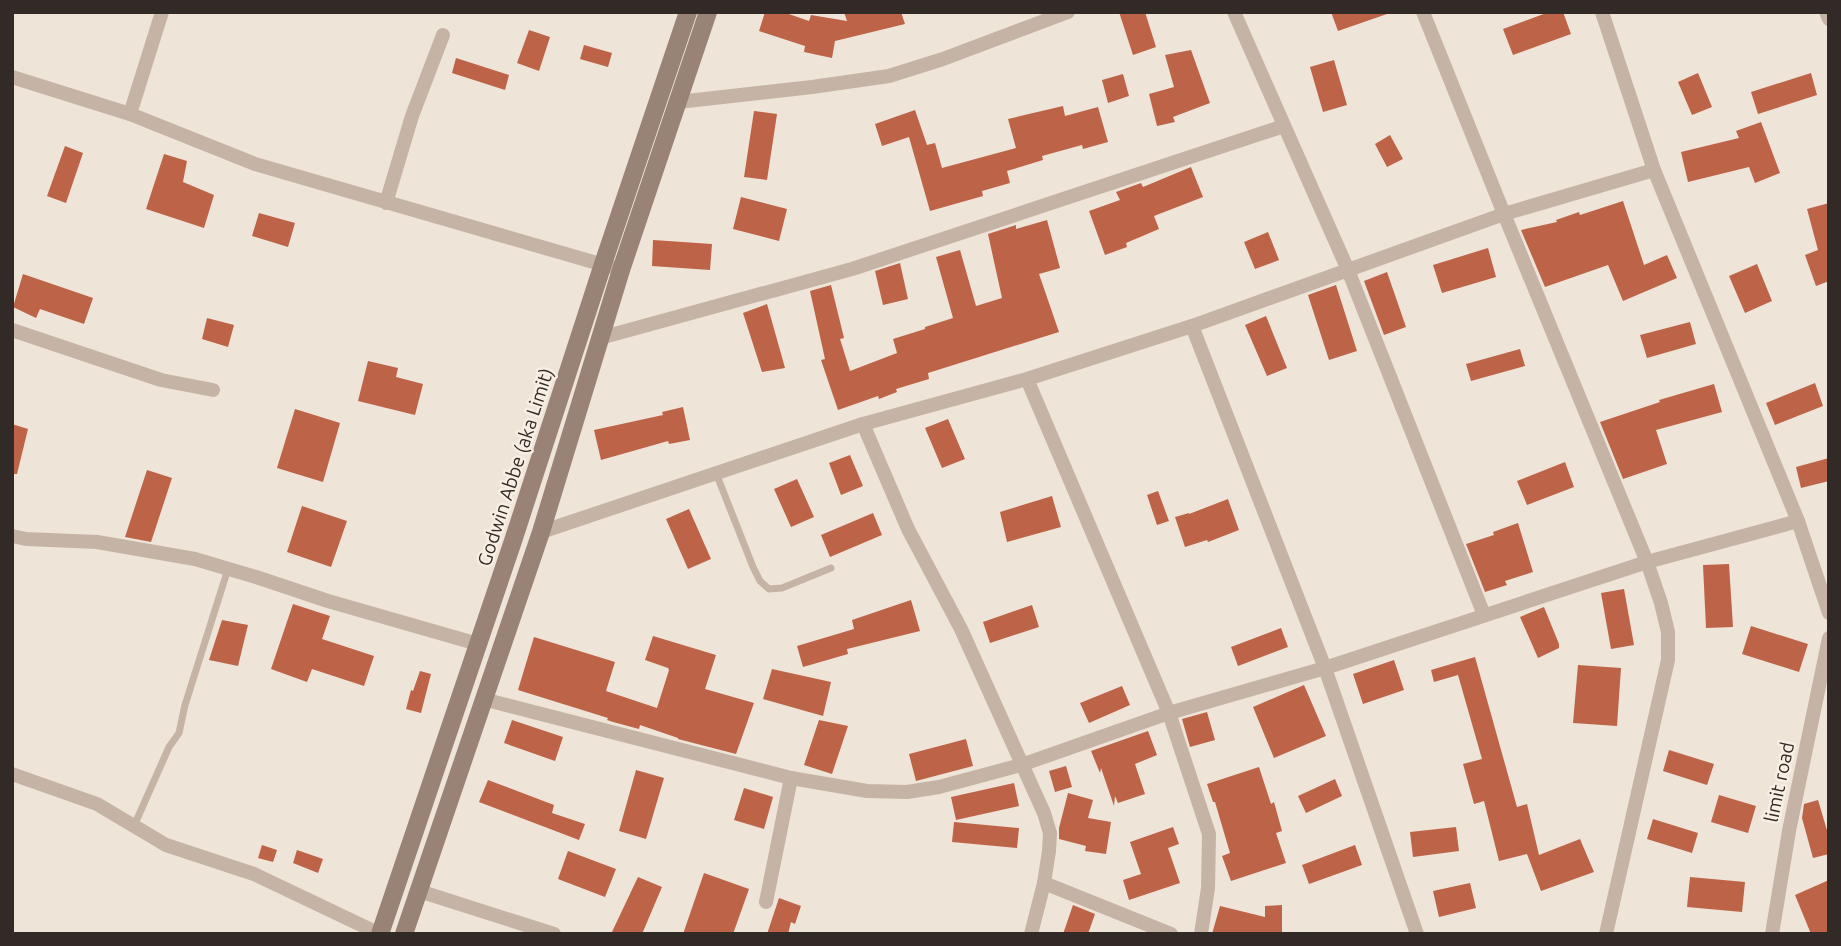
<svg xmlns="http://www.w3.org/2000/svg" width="1841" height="946" viewBox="0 0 1841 946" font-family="Ubuntu,sans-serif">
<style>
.building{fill:#bd6348}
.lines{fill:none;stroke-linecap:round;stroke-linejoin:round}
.lane{stroke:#c5b4a5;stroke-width:7}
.street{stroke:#c5b4a5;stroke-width:14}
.secondary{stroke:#998377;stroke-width:18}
.labels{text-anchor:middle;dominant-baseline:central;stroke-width:5;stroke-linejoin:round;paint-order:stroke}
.street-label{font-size:19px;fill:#322a26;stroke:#f7eee4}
</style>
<rect width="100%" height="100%" fill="#efe4d8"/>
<g class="building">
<polygon points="765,12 783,12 809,21 811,15 847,21 844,12 901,12 905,24 835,41 832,58 804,52 805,46 759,31"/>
<polygon points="1119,12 1145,12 1156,47 1133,55"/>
<polygon points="1331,12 1387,12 1387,14 1338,31"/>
<polygon points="1549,12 1563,12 1571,34 1513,55 1503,29"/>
<polygon points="529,30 550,37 539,71 517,63"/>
<polygon points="584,45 612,53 608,67 580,59"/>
<polygon points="1191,50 1210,103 1173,117 1175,122 1157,126 1149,94 1174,87 1165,55"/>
<polygon points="456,58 509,75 505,90 452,73"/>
<polygon points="1334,60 1347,105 1323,112 1310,67"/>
<polygon points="1698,73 1712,107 1692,115 1678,82"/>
<polygon points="1811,73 1817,95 1758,114 1751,92"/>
<polygon points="1123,74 1129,96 1108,103 1102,80"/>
<polygon points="1063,106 1065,116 1098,107 1108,142 1083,149 1082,145 1042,156 1043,160 1007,171 1010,183 982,191 983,196 930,211 909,137 882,146 875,124 915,110 927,145 935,143 942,168 1016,148 1008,119"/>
<polygon points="754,111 777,114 767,180 744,177"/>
<polygon points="1761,122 1780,173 1755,183 1749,167 1688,182 1681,152 1739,138 1736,131"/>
<polygon points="1390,135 1403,159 1387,167 1375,144"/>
<polygon points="65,146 83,153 66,203 47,196"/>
<polygon points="164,154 187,161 183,182 214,195 204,228 146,209"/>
<polygon points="1191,167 1203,197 1154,216 1159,229 1126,243 1127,247 1105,255 1089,211 1120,200 1116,192 1141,183 1143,187"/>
<polygon points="741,197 787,209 779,241 733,229"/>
<polygon points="1623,201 1644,265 1667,255 1677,278 1623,301 1608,265 1545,287 1521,230 1557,222 1556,220 1579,212 1580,215"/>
<polygon points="1829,203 1829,281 1816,286 1805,255 1818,250 1807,209"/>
<polygon points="259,213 295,223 288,247 252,236"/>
<polygon points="1047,220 1060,268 1039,274 1059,332 928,373 929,379 896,389 897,392 879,399 878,396 838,410 821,360 825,359 810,291 831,285 844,338 840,339 850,371 897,353 893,339 925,329 925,327 953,318 936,257 960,250 976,306 1002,298 988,234 1016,225 1016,229"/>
<polygon points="1268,232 1279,260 1255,269 1244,242"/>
<polygon points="653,240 712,244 710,270 652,266"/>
<polygon points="1488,248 1496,277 1442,293 1433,265"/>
<polygon points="900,263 908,299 883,305 875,271"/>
<polygon points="1757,264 1772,301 1745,313 1729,276"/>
<polygon points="1387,272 1406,327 1384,335 1364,281"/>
<polygon points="23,274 93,298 84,324 40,309 36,318 13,307"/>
<polygon points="1336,285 1357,351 1329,360 1308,295"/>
<polygon points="767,304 785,368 762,372 743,313"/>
<polygon points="1266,316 1287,368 1267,376 1245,325"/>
<polygon points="207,318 234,325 228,347 202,339"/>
<polygon points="1690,322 1696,344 1647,358 1640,335"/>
<polygon points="1520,349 1525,366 1471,381 1466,364"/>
<polygon points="368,361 398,368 396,377 423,384 415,415 358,401"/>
<polygon points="1815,383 1823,406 1775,425 1766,403"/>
<polygon points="1714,384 1722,412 1656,430 1667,464 1623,479 1600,422 1660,402 1659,400"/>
<polygon points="683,407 690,440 669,444 668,441 601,460 594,430 663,415 662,412"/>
<polygon points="295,409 340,423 323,482 277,468"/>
<polygon points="948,419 965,459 942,468 925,428"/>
<polygon points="12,424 28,429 17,474 12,474"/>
<polygon points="850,455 863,486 841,495 829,463"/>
<polygon points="1829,458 1829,481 1801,488 1796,467"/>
<polygon points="1565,462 1574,487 1527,505 1517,481"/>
<polygon points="147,470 172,478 151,542 125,537"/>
<polygon points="797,479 814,517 791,527 774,489"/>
<polygon points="1158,491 1169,521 1157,525 1147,495"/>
<polygon points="1052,496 1061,527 1007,542 1000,512"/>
<polygon points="1228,499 1239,530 1208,542 1207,540 1185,547 1175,517 1189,513 1189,514"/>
<polygon points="302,506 347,521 331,567 287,552"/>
<polygon points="689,509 711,559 688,569 666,519"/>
<polygon points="873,513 882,535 830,557 821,535"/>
<polygon points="1518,523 1533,572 1505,581 1507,585 1485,592 1466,544 1494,535 1493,532"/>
<polygon points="1729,564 1733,627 1706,628 1703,565"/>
<polygon points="1624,589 1634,645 1611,649 1601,593"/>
<polygon points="911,600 920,631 847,649 848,654 803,667 797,646 854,629 852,620"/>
<polygon points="293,604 330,616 322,639 374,656 364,686 312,669 307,682 271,669"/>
<polygon points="1032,605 1039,627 990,643 983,622"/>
<polygon points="1544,607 1559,644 1559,648 1538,658 1520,617"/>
<polygon points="222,620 248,625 238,666 209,660"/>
<polygon points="1751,626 1808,644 1799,672 1742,654"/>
<polygon points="1281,628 1288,647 1238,666 1231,647"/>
<polygon points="653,636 716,655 705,689 754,703 736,754 678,739 678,738 640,725 639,729 613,722 607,720 608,718 518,690 534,637 615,662 606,691 657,708 669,670 668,668 645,660"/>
<polygon points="1475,657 1517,807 1527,804 1539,855 1580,839 1594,872 1541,891 1527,854 1499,861 1484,801 1474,804 1463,764 1482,759 1458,675 1434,682 1431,670"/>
<polygon points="1394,660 1404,690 1363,704 1353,674"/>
<polygon points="1578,665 1621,668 1617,726 1573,723"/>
<polygon points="772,669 831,682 823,716 763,699"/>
<polygon points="420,671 431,674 421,713 406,709 411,690 413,691"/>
<polygon points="1304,685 1326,736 1274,758 1253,707"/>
<polygon points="1122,686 1130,705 1089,723 1080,703"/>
<polygon points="1207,712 1215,740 1190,747 1182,719"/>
<polygon points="512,720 563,737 555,761 504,743"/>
<polygon points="819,720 848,726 832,774 804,765"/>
<polygon points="1148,731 1157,755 1135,764 1145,794 1118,803 1115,796 1114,806 1101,768 1100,773 1091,751"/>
<polygon points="966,739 973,766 916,781 909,754"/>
<polygon points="1669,750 1714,764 1707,785 1663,771"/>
<polygon points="1066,766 1072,787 1055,792 1049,771"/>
<polygon points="1259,767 1271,804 1274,802 1282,831 1276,833 1286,863 1231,881 1222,856 1230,853 1215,802 1213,802 1207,784"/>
<polygon points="636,770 664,778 646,839 619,831"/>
<polygon points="1335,779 1342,796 1306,813 1298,796"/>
<polygon points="488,780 554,805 552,813 585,824 579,840 479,802"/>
<polygon points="1014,783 1019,806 956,820 951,797"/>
<polygon points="744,788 773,797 764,829 734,820"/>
<polygon points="1068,793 1093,800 1088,818 1111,822 1106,854 1085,851 1086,846 1059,839 1059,828"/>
<polygon points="1719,795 1756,806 1748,833 1711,822"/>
<polygon points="1818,800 1829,837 1829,854 1813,858 1802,818 1804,804"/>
<polygon points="1653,819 1698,833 1692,853 1647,839"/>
<polygon points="954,822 1019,828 1017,848 952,842"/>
<polygon points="1173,827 1179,844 1168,848 1180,883 1129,900 1123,880 1141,874 1130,842"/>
<polygon points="1456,827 1459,851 1413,857 1410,832"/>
<polygon points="262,845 277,850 273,862 258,858"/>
<polygon points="1355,845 1362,865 1309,884 1302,865"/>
<polygon points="297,850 323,859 318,873 293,863"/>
<polygon points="568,851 616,869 605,897 558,879"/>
<polygon points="704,873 749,889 733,934 683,934"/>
<polygon points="638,877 662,887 642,934 611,934"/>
<polygon points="1690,877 1745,882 1742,912 1687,907"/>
<polygon points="1829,880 1829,934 1811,934 1795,895"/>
<polygon points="1470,883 1476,908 1439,917 1433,891"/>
<polygon points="779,898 801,906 795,924 791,922 788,934 767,934"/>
<polygon points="1073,905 1095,914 1088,934 1063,934"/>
<polygon points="1282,905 1282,934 1212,934 1220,906 1265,917 1265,906"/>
</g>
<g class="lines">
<g class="lane">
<polyline points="716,473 753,567 760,581 769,589 782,588 831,568"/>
<polyline points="134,826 169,747 179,733 185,705 228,569"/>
</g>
<g class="street">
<polyline points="1234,12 1348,270 1484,615"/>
<polyline points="1423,12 1504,214 1647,562 1661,603 1668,632 1668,660 1606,934"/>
<polyline points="1602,12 1654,170 1798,521 1829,613"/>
<polyline points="1826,12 1829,19"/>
<polyline points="12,77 130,114 255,164 621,270"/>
<polyline points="678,102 812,87 889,76 943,59 1068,12"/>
<polyline points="130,114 162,12"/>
<polyline points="386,203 412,116 443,35"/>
<polyline points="1192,326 1325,668 1417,934"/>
<polyline points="12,330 161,380 213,390"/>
<polyline points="600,338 852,269 1284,126"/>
<polyline points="1027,379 1169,713 1209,834 1208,888 1201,934"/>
<polyline points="863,424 908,529 961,629 1044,813 1050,833 1049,851 1044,883 1031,934"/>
<polyline points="541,532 863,424 1027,379 1192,326 1504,214 1654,170"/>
<polyline points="12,536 26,539 97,542 195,559 256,577 328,601 478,644"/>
<polyline points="483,699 791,778 867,791 907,792 939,787 1021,765 1169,713 1325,668 1647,562 1798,521"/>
<polyline points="12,774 97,804 166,845 254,874 380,934"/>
<polyline points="1044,883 1171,934"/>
<polyline points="419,891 554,934"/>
<polyline points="766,902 791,778"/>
<polyline points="1772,934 1789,831 1829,638"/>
</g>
<g class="secondary">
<polyline points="380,934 513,541 603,264 688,12"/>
<polyline points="404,934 541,532 621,270 708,12"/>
</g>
</g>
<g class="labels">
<g class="street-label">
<text transform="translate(515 467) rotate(-72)">Godwin Abbe (aka Limit)</text>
<text transform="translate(1779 782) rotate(-78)">limit road</text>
</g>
</g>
<rect width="1841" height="946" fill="none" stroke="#322a26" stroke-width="28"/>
</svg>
